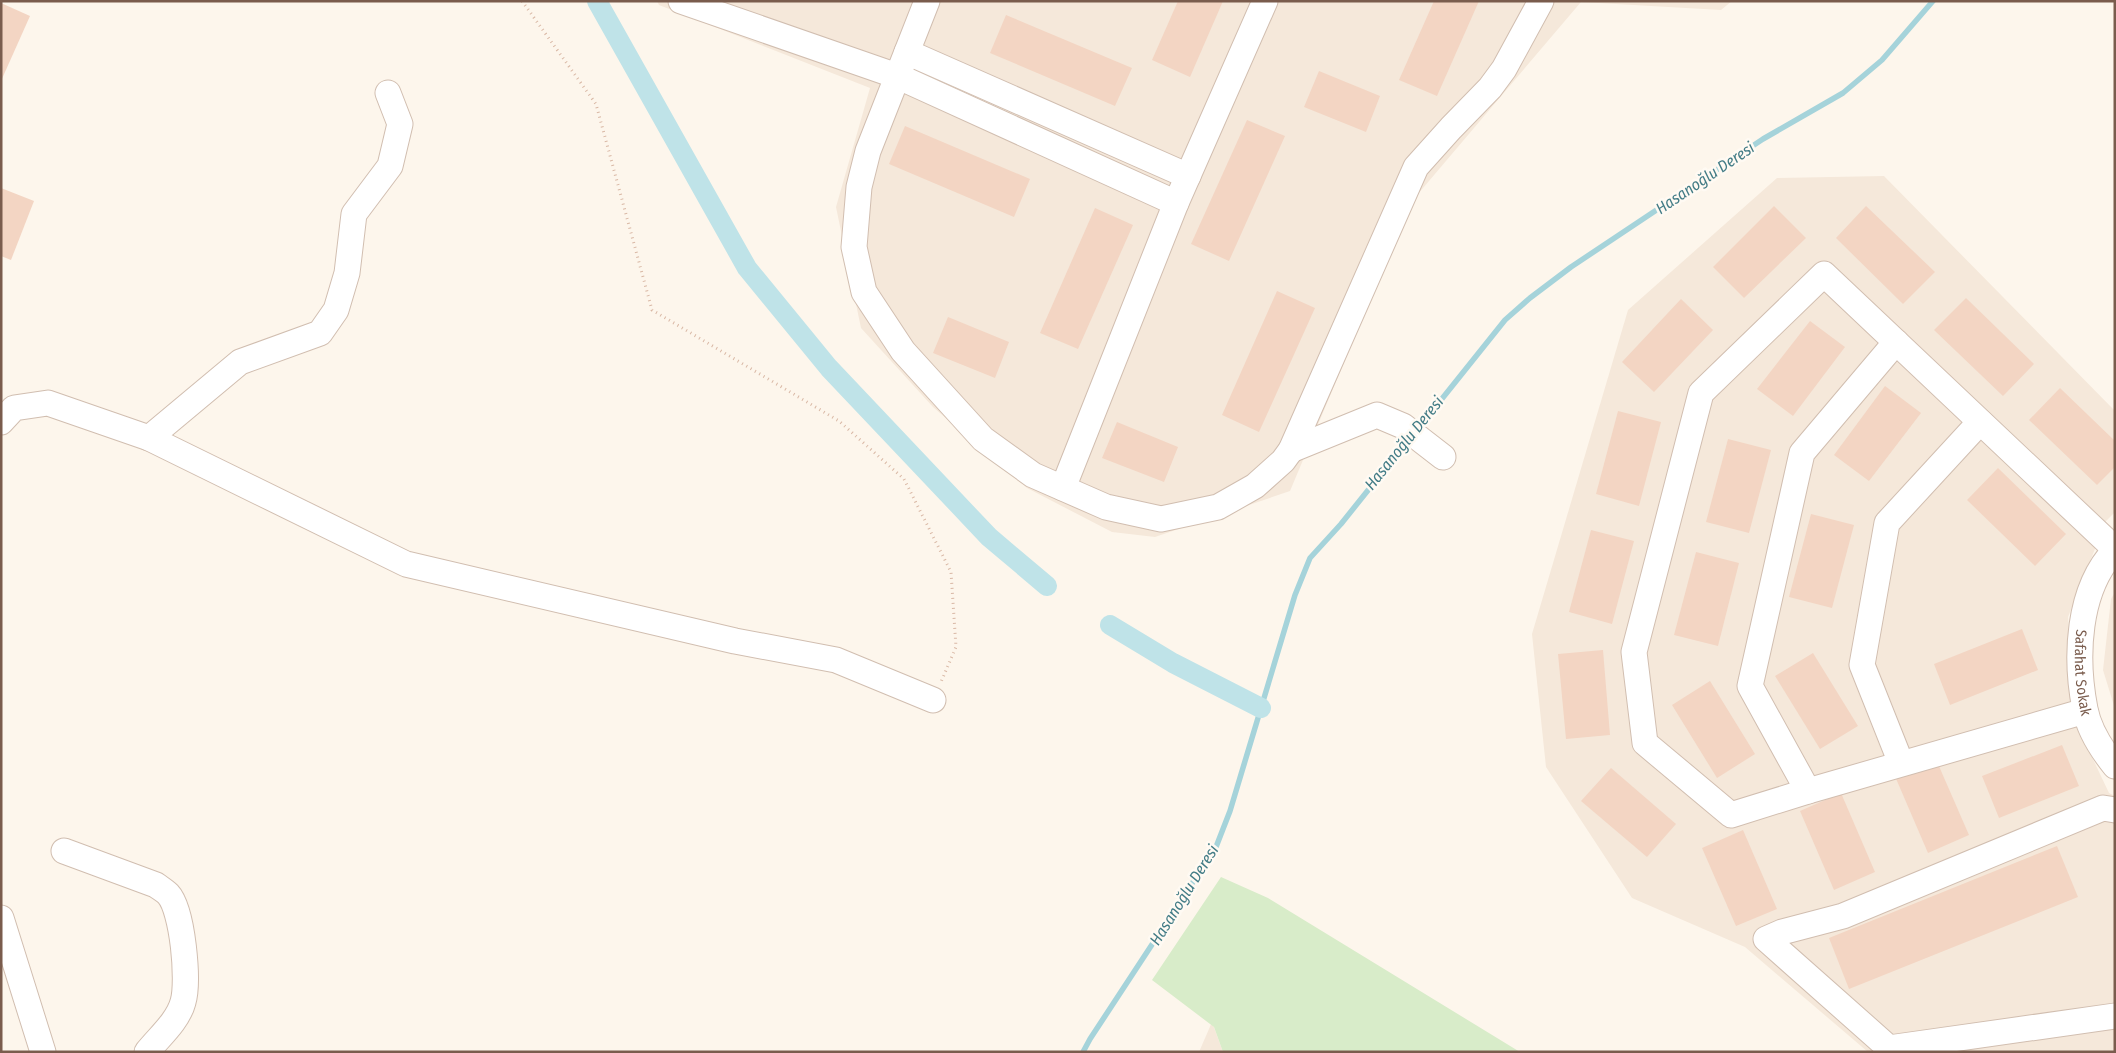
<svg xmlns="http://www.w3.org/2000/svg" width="2116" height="1053" viewBox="0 0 2116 1053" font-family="'Fira Sans Condensed',sans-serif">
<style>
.residential{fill:#f5e8da}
.green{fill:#d8ecc9}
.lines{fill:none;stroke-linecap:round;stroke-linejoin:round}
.stream{stroke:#a5d3da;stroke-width:5.5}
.canal{stroke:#bfe3e8;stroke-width:20}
.building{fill:#f3d5c3}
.minor-casing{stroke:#d1beb0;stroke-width:27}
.path{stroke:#d9b8a5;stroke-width:3;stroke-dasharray:1 4;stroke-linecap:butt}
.minor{stroke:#fff;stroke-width:25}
.labels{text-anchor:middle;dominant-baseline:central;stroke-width:5;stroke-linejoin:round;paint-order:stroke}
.street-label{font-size:15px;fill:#7a5c4d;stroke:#fffaf3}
.water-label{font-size:16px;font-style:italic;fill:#437c86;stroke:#fffaf3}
</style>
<rect width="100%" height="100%" fill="#fdf6ec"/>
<g class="residential">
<polygon points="657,1 1732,1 1721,10 1581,2 1412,201 1290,491 1155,537 1112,532 1027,488 933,407 861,328 836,207 870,88 659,5"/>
<polygon points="1884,176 2115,411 2115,512 2106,521 2068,617 2073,717 2109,793 2115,796 2115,1052 1868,1052 1745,947 1632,898 1546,767 1532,634 1628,310 1777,178"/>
<polygon points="2115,592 2115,709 2103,670 2111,599"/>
<polygon points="1212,1022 1223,1052 1199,1052"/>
</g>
<polygon class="green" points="1221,877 1268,898 1520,1052 1223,1052 1214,1027 1152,980"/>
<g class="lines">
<g class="stream">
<polyline points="1417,430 1505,320 1530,298 1571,267 1763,139 1843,93 1882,60 1933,1"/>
<polyline points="1083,1052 1090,1039 1216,847 1230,811 1295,595 1310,558 1341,524 1409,439"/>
</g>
<g class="canal">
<polyline points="597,1 747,268 829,368 989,537 1047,586"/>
<polyline points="1110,625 1173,663 1261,708"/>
</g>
</g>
<g class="building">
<polygon points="1178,1 1223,1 1190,77 1152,60"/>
<polygon points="1434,1 1479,1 1437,96 1399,80"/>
<polygon points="1,3 30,16 1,81"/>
<polygon points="1006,15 1132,68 1115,106 990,53"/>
<polygon points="1319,71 1380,96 1366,132 1304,107"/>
<polygon points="1247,120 1285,136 1229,261 1191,244"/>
<polygon points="905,126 1030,179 1014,217 889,164"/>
<polygon points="1,188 34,201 11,260 1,256"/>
<polygon points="1774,206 1806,238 1744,298 1713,267"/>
<polygon points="1866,206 1935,272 1903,304 1836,238"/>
<polygon points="1095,208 1133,225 1078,349 1040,333"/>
<polygon points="1277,291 1315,308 1259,432 1222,415"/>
<polygon points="1966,298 2034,364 2003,396 1934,330"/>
<polygon points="1681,299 1713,330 1654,392 1622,362"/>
<polygon points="948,317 1009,342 995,378 933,353"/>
<polygon points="1810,321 1845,347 1793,416 1757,389"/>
<polygon points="1885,386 1921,413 1869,481 1834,455"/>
<polygon points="2060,388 2115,441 2115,467 2097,485 2029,420"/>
<polygon points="1618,411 1661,422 1639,506 1596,494"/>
<polygon points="1117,422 1178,447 1164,482 1102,458"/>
<polygon points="1728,439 1771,450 1749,533 1706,522"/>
<polygon points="1998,468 2066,534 2035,566 1967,500"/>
<polygon points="1811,514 1854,525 1832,608 1789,597"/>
<polygon points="1591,530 1634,541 1612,624 1569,612"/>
<polygon points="1696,552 1739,563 1718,646 1674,635"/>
<polygon points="2022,629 2038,670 1950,705 1934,664"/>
<polygon points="1603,650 1610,735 1566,739 1558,654"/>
<polygon points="1813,653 1858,726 1820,749 1775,676"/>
<polygon points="1710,681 1755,754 1717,778 1672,705"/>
<polygon points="2062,745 2079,786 1999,818 1982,776"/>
<polygon points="1935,757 1969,835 1928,853 1894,774"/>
<polygon points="1611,768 1676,824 1647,857 1581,801"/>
<polygon points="1841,793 1875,872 1834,890 1800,811"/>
<polygon points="1743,830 1777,909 1736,926 1702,848"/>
<polygon points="2057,846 2078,897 1849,989 1829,938"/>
</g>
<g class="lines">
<defs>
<g id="minor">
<polyline points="681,1 897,76 1176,203"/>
<polyline points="927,1 868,151 859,187 854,247 864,292 903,351 983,439 1033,475 1106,507 1161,519 1218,507 1255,486 1283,461 1291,450 1416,167 1451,128 1490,88 1504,69 1541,1"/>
<polyline points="907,52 1188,176"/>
<polyline points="1,422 14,408 48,403 149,438 406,564 735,641 836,660 933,700"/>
<polyline points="149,438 240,362 320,333 336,310 347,273 354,214 390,166 400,124 388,93"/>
<polyline points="1291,450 1377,415 1403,426 1443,457"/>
<polyline points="1063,488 1176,203 1265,1"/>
<path id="s1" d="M2115,550C2077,590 2075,658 2085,709C2089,730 2102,750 2115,766"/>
<polyline points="2085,711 1808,791 1731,815 1645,743 1634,652 1701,393 1824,274 2115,549"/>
<polyline points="1901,763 1862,665 1887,523 1980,422"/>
<polyline points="1808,791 1750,686 1802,453 1896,342"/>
<polyline points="2115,810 2103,808 1843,916 1782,932 1766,939 1889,1048 2115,1016"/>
<path d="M64,851L156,885C160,888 165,891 168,894C183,910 189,982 183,1002C178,1021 159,1037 147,1052"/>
<polyline points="1,918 43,1052"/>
</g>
</defs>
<use href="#minor" class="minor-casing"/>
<polyline class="path" points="522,1 596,104 652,310 839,421 904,479 951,572 956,647 941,682"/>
<use href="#minor" class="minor"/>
</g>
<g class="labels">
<g class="street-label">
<text stroke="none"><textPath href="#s1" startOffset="131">Safahat Sokak</textPath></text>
</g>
<g class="water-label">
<text transform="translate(1705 178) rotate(-34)">Hasanoğlu Deresi</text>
<text transform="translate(1404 443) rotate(-51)">Hasanoğlu Deresi</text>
<text transform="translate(1184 895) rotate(-58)">Hasanoğlu Deresi</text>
</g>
</g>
<rect width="2116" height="1053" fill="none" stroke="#7a5c4d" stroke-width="5"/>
</svg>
